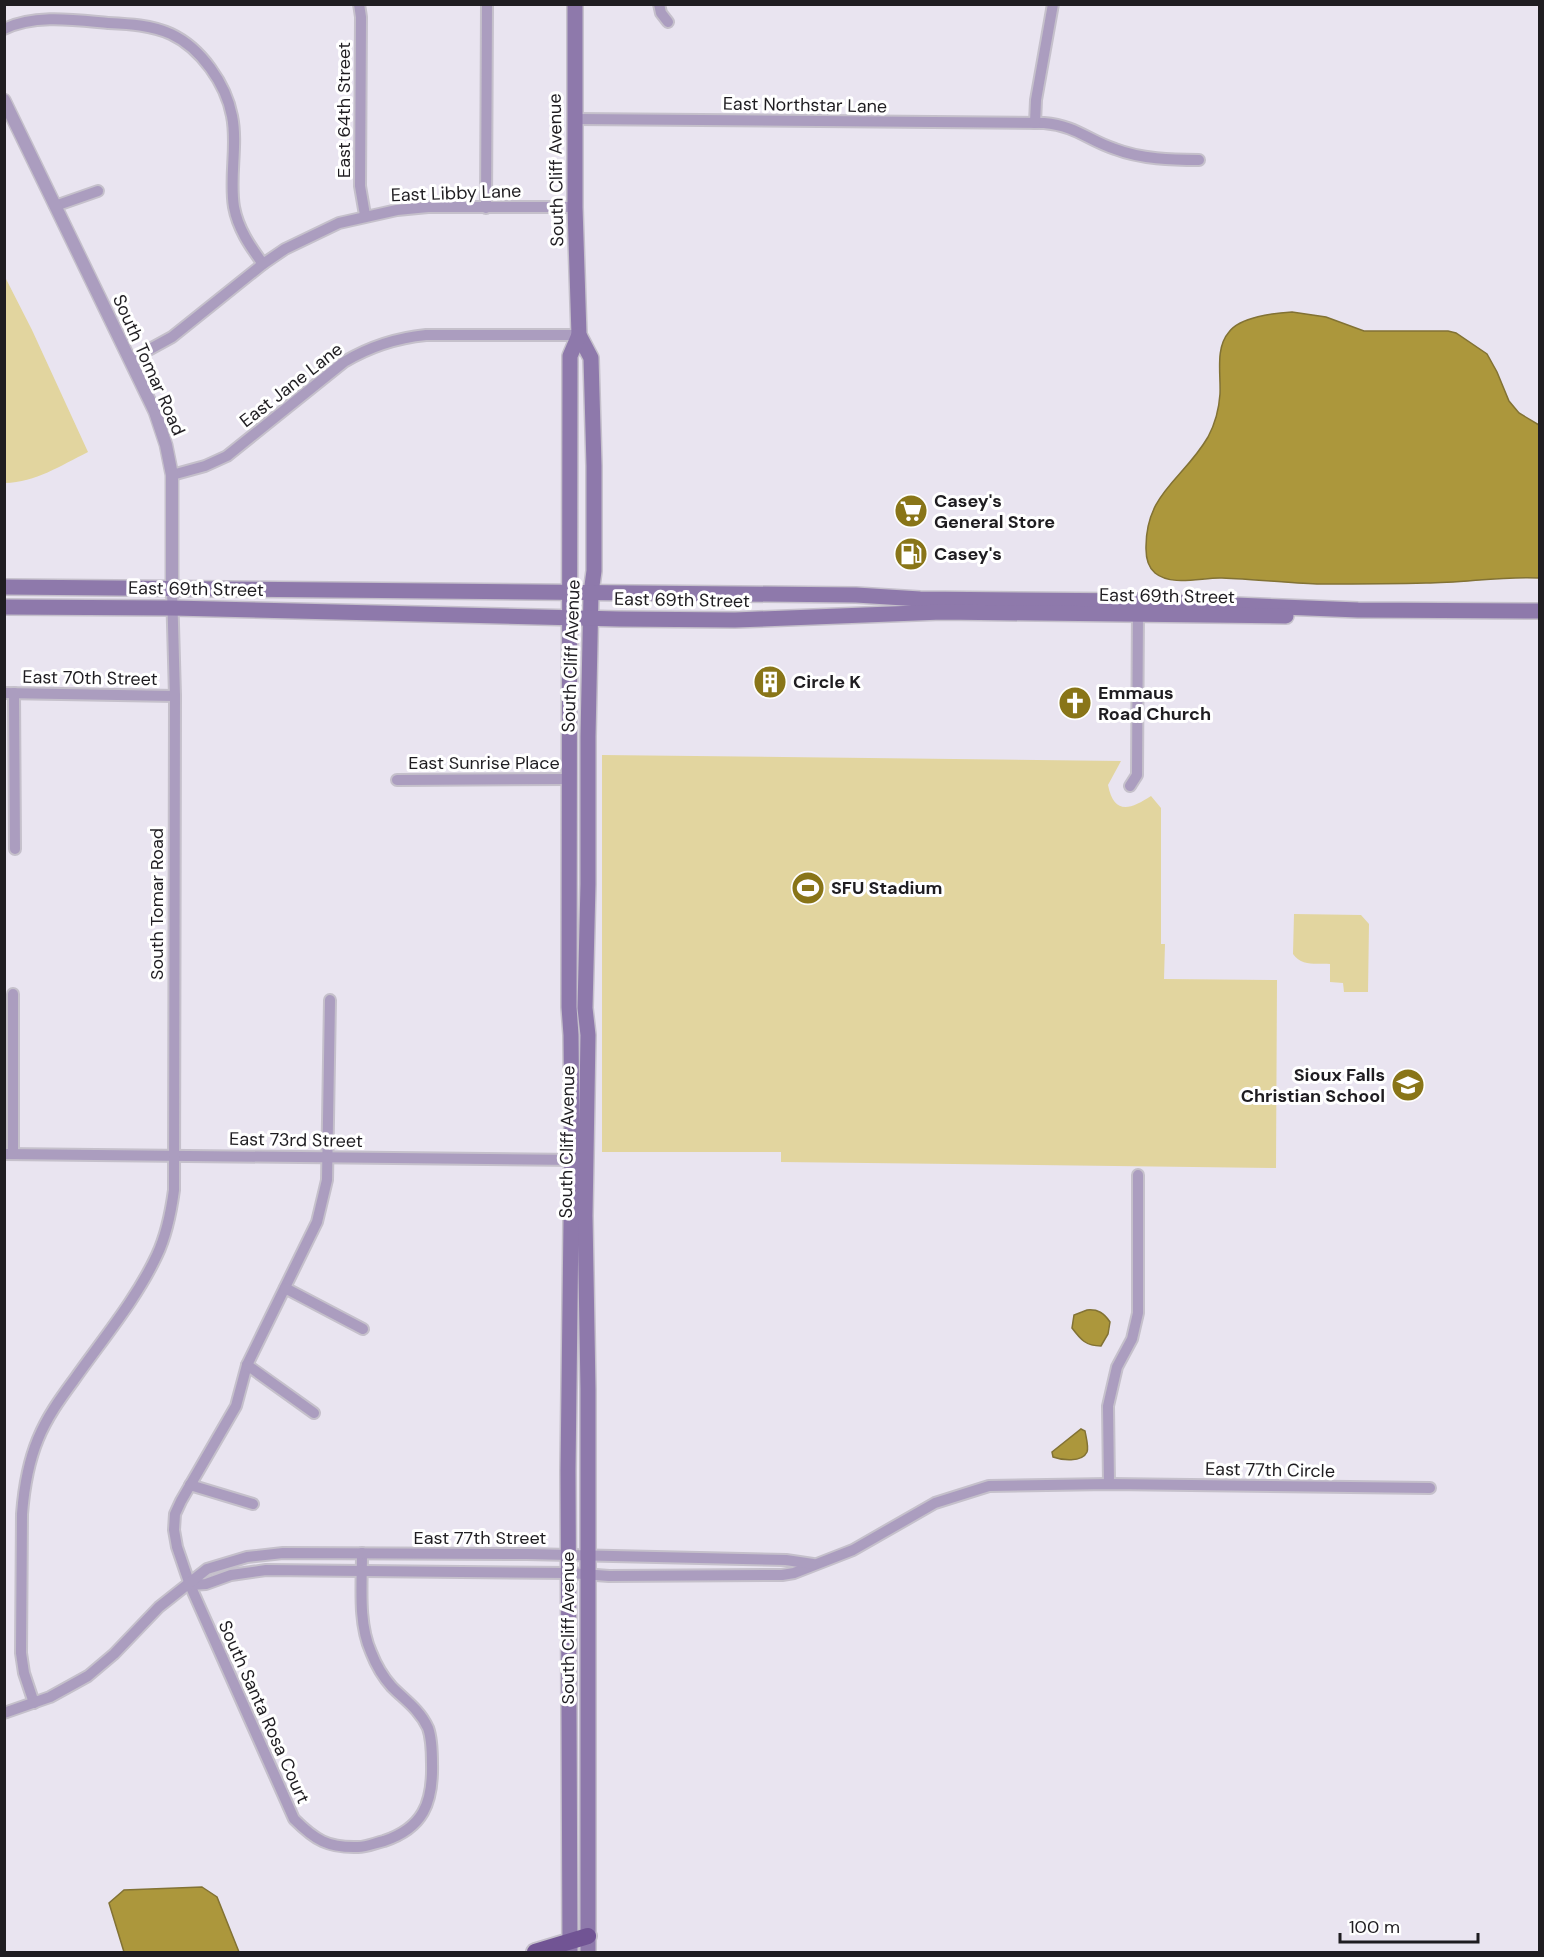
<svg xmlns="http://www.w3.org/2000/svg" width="1544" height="1957" viewBox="0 0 1544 1957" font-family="'DM Sans',sans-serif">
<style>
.green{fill:#e2d59f}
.water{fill:#ac973c;stroke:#827234;stroke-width:1.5}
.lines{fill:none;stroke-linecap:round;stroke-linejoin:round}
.minor-casing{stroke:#c5c0cb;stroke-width:14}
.tertiary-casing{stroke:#c5c0cb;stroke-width:15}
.secondary-casing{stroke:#c5c0cb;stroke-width:18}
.trunk-casing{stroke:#c5c0cb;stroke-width:20}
.minor{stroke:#ab9dbf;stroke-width:10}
.tertiary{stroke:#ab9dbf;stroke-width:12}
.secondary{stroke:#8e79ab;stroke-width:15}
.trunk{stroke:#715494;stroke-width:16}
.labels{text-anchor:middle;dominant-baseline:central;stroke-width:6;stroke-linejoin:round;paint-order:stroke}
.street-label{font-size:18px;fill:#1f1d21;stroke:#fff}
.poi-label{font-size:18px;font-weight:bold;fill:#1f1d21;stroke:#fff;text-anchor:start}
</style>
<rect width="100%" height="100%" fill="#e9e4f0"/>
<g class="green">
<path d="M5,277L32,330L88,452C60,466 36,482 5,483Z"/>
<path d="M602,755L1121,761L1108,785C1114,816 1131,809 1151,796L1161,808V944H1165L1164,979L1277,980L1276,1168L781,1162V1152H602Z"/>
<path d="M1294,914L1361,915L1369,924L1368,992H1344L1343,983L1330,982V964C1316,963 1302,967 1293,954Z"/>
</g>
<g class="water">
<path d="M1292,312L1326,317L1364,331H1448L1456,333L1487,354L1497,372L1509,401L1519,413L1539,425V578C1501,576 1464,583 1426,583C1390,584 1354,584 1317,584C1286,583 1254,579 1222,578C1203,577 1172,587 1155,573C1148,567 1146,558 1146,549C1145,493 1183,480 1208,437C1215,424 1219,409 1220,394C1221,374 1215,348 1229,332C1240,317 1274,313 1292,312Z"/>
<path d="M1087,1310C1098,1309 1104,1313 1110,1322L1108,1334L1101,1346C1086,1346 1081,1340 1072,1328L1074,1315Z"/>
<path d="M1081,1429L1085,1431C1086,1437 1089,1447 1087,1452C1082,1463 1061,1460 1053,1457L1052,1452Z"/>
<polygon points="202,1887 217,1897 239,1952 124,1952 109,1903 124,1890"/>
</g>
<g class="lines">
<defs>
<g id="minor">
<polyline points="359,4 361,17 360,186 365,215"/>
<polyline points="659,4 661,13 668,22"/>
<path d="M4,29C35,14 75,20 108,23C129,24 151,25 171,34C201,48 226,84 232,116C238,145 229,177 234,207C238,229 250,246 263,264"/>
<path d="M575,119L1044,123C1077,126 1087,140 1115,149C1141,159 1172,160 1199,160"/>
<polyline points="1035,123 1036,100 1053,4"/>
<polyline points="55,206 98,191"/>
<polyline points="486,208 487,4"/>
<polyline points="130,360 172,337 263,264 285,249 339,223 397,210 428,207 575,207"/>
<path d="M172,475L205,466L227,456L344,362C369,347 396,338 426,335H579"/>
<polyline points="4,693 175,696"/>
<polyline points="14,693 15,849"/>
<polyline points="397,780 570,779"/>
<polyline points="1130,786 1137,775 1138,608"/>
<path d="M330,1000L327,1180L317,1222L247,1365L236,1406L181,1501L175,1514L174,1530L177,1547L190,1585L294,1819C315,1840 328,1848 358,1847C367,1847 375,1843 384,1841C423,1828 433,1803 432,1764C432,1752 432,1739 428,1728C420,1710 405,1700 392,1687C383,1677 376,1665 371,1652C358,1623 362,1585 362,1553"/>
<polyline points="4,1154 577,1160"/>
<polyline points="13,1154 13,994"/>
<polyline points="285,1288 363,1329"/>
<polyline points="247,1365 314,1413"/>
<polyline points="1109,1484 1108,1406 1117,1367 1132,1339 1138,1313 1138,1175"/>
<polyline points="190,1485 253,1504"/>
<polyline points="190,1585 206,1584 231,1575 266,1570 570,1573 609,1576 782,1575 794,1573 853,1550 935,1503 989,1486 1109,1484 1430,1488"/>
<path d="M34,1703L24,1673L21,1653L22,1514C24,1488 28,1463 38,1439C47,1417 60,1399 74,1380C102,1340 136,1300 157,1255C167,1234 171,1212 174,1190L175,696L172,589"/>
<polyline points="4,1713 50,1697 88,1676 114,1654 159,1607 207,1569 247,1557 283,1553 527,1554 786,1560 813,1564"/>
</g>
<polyline id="tertiary" points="4,100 155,412 166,445 172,475 172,589"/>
<g id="secondary">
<polyline points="575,4 575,207 579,335 591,358 594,466 594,571 591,593 588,736 588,884 585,1008 588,1035 585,1216 588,1389 588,1952"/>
<polyline points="4,587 856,595 920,599 1138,601 1358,610 1540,611"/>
<polyline points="4,607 173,608 619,619 735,620 942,612 1286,616"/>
<polyline points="570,1952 568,1471 572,1140 571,1035 569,1007 570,356 579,335"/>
</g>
<polyline id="trunk" points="535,1952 588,1936"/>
</defs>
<use href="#minor" class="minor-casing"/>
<use href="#tertiary" class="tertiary-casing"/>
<use href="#secondary" class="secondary-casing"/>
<use href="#trunk" class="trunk-casing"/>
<use href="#minor" class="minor"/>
<use href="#tertiary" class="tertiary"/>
<use href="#secondary" class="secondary"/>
<use href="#trunk" class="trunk"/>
</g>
<defs>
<symbol id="supermarket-disc" viewBox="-11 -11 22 22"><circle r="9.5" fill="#897518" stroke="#fff"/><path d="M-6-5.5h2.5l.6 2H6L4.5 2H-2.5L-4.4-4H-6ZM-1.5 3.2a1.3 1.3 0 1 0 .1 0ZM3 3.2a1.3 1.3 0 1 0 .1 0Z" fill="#fff"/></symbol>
<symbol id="fuel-disc" viewBox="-11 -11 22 22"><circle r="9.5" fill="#897518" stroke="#fff"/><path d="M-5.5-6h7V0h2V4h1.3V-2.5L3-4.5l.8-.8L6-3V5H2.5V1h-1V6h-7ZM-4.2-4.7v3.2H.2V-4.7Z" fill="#fff"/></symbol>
<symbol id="building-disc" viewBox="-11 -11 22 22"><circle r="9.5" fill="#897518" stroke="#fff"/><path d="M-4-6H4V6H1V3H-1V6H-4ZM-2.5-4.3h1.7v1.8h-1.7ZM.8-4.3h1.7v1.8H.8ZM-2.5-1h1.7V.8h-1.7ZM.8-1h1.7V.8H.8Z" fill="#fff"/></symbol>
<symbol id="church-disc" viewBox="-11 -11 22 22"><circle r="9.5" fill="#897518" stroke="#fff"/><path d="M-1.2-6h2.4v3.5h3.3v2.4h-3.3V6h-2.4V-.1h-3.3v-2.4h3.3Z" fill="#fff"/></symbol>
<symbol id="stadium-disc" viewBox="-11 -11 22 22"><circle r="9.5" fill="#897518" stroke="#fff"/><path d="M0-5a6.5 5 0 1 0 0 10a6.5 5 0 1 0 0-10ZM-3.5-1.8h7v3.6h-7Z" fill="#fff"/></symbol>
<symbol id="school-disc" viewBox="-11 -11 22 22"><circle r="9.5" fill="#897518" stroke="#fff"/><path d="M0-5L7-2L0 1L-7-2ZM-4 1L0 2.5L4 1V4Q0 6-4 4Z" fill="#fff"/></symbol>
</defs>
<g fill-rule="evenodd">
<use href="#supermarket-disc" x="892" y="492" width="38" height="38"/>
<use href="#fuel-disc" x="892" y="535" width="38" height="38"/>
<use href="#building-disc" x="751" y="663" width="38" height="38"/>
<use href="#church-disc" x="1056" y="684" width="38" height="38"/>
<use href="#stadium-disc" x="789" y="869" width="38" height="38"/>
<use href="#school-disc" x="1389" y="1066" width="38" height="38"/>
</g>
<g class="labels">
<g class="street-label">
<text transform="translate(805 105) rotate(1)">East Northstar Lane</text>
<text transform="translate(344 110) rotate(-90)">East 64th Street</text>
<text transform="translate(556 170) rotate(-91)">South Cliff Avenue</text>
<text transform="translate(456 193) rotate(-2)">East Libby Lane</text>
<text transform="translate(149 365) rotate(66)">South Tomar Road</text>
<text transform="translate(291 385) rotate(-38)">East Jane Lane</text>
<text transform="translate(196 589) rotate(1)">East 69th Street</text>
<text transform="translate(1167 596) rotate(1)">East 69th Street</text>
<text transform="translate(682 600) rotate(1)">East 69th Street</text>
<text transform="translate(571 656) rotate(-88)">South Cliff Avenue</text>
<text transform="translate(90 678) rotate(1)">East 70th Street</text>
<text x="484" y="763">East Sunrise Place</text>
<text transform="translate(157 904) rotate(-90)">South Tomar Road</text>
<text transform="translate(296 1140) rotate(1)">East 73rd Street</text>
<text transform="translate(567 1142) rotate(-89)">South Cliff Avenue</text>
<text transform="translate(1270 1470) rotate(1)">East 77th Circle</text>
<text x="480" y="1538">East 77th Street</text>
<text transform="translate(568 1628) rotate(-90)">South Cliff Avenue</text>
<text transform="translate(264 1712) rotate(66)">South Santa Rosa Court</text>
</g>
<g class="poi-label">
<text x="934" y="501">Casey's<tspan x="934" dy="21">General Store</tspan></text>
<text x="934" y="554">Casey's</text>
<text x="793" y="682">Circle K</text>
<text x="1098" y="693">Emmaus<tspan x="1098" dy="21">Road Church</tspan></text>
<text x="831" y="888">SFU Stadium</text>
<text x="1385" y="1075" text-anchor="end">Sioux Falls<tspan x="1385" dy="21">Christian School</tspan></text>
</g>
</g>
<rect width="1544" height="1957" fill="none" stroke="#1f1d21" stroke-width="12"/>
<path d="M1340 1933v9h138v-9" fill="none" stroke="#1f1d21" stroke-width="3"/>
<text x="1349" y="1933" font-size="18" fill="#1f1d21" stroke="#ffffff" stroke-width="4.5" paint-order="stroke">100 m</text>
</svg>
